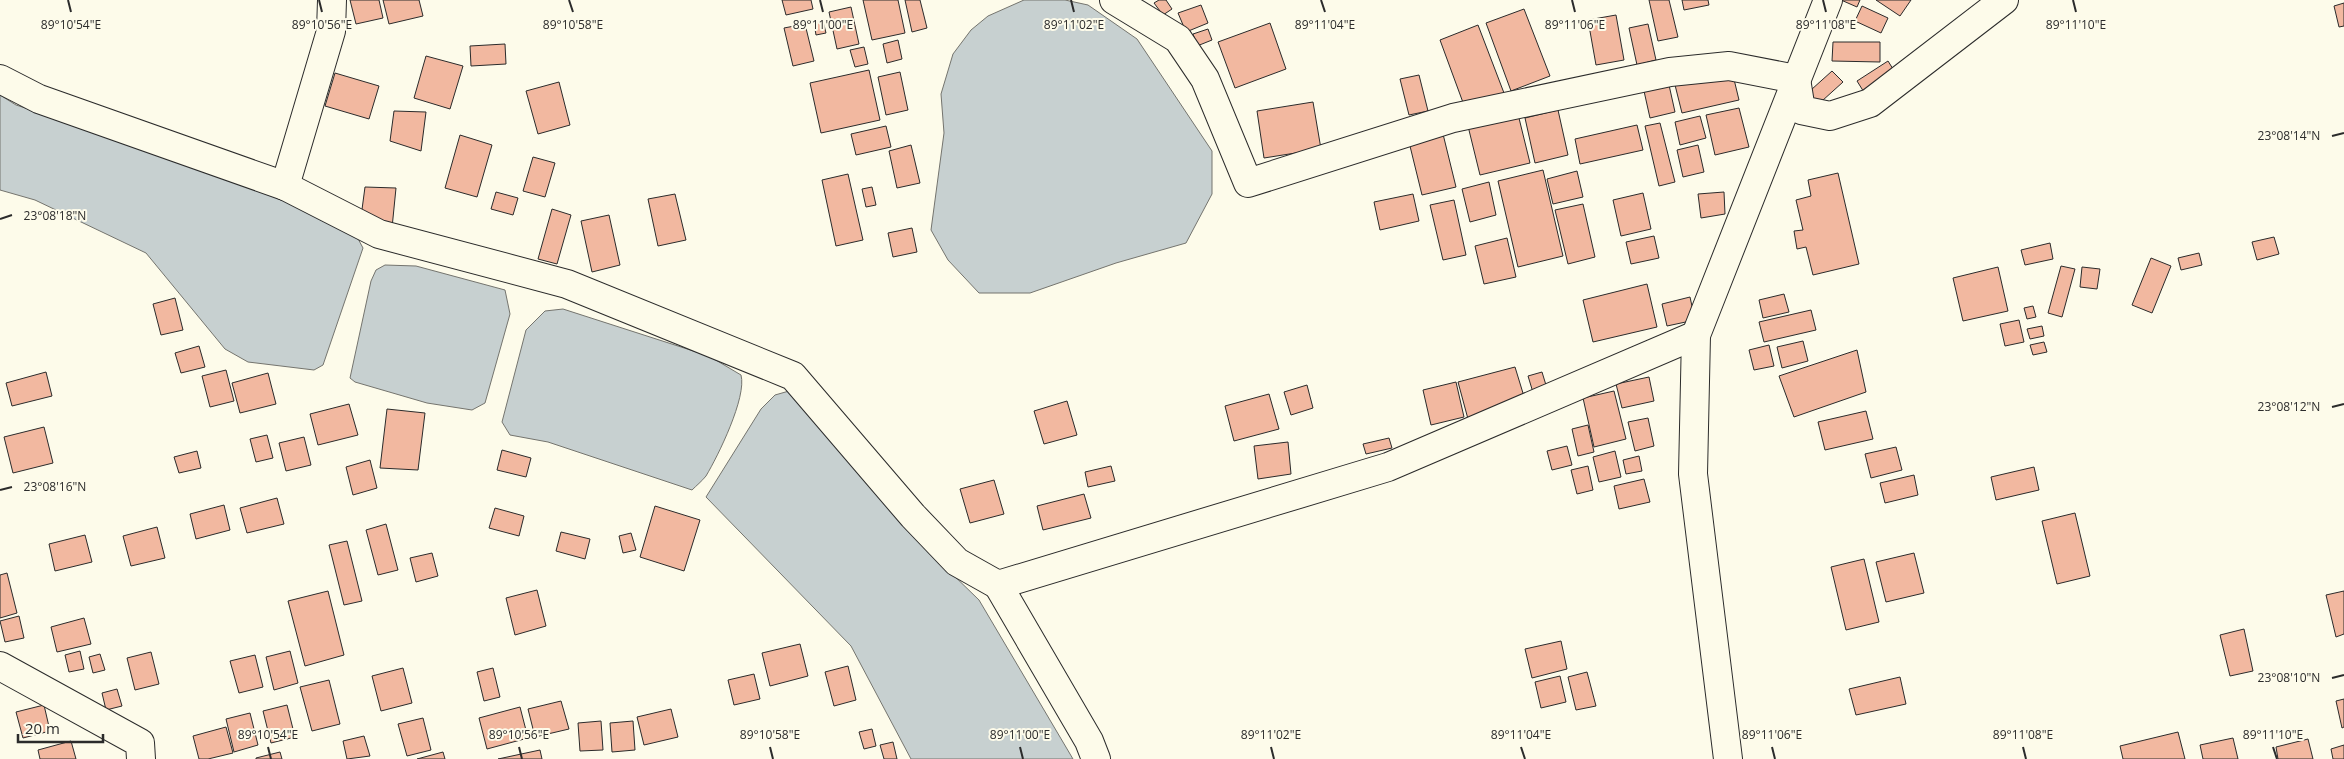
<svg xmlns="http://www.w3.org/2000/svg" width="2344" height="759" viewBox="0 0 2344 759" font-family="'Open Sans',sans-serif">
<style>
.water{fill:#c7d0d0;stroke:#74746e}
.building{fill:#f2b8a0;stroke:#2b2b2b}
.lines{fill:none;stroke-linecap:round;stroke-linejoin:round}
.minor-casing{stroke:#2b2b2b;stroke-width:30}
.major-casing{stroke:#2b2b2b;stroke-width:30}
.minor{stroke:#fdfbea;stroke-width:28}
.major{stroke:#fdfbea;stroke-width:28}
.ticks{fill:none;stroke:#2b2b2b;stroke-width:2}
.ticks-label{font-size:12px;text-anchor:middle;fill:#2b2b2b;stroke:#fdfbea;stroke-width:4;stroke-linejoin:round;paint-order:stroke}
</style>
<rect width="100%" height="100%" fill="#fdfbea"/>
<g class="water">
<polygon points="1024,0 1065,0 1088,5 1137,39 1212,151 1212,194 1186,243 1116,263 1030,293 979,293 948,260 931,230 944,133 941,94 953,54 971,30 988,16"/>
<polygon points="0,95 16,105 207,167 345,227 356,235 363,248 323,365 314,370 248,362 225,349 146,253 35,200 0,190"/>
<polygon points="385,265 416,266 505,290 510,314 485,403 472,410 427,403 355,382 350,378 371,281 376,270"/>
<path d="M563,309L709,356L741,375C747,397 718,456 706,476C702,481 696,486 692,490L548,442L510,435L502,422L526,330L545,311Z"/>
<polygon points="789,391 817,420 907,530 979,600 1073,759 911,759 851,646 706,497 761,409 775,395"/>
</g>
<g class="building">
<polygon points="350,0 379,0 383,18 356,24"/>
<polygon points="383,0 419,0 423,16 389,24"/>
<polygon points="782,0 811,0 813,9 786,15"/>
<polygon points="863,0 898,0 905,33 872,40"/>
<polygon points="905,0 920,0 927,28 912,32"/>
<polygon points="1159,0 1166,0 1172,9 1163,15 1154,3"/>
<polygon points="1649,0 1669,0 1678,37 1658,41"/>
<polygon points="1682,0 1708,0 1709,5 1684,10"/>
<polygon points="1841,0 1860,0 1857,7"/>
<polygon points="1876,0 1911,0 1900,16"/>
<polygon points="2344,3 2344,26 2339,27 2334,6"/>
<polygon points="1201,5 1208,23 1186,32 1178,13"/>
<polygon points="1862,6 1888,18 1881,33 1855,21"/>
<polygon points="851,7 859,44 837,49 829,12"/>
<polygon points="1524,9 1550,76 1511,91 1486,23"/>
<polygon points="1616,15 1624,60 1596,65 1588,20"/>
<polygon points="823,21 826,33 816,35 814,23"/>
<polygon points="1270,23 1286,69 1235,88 1218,42"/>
<polygon points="805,24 814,61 793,66 784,28"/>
<polygon points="1648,24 1656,60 1637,65 1629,28"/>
<polygon points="1478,25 1504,93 1465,108 1440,40"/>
<polygon points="1208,29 1212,40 1197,46 1193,34"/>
<polygon points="898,40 902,59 887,63 883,44"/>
<polygon points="1833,42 1880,42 1880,62 1832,61"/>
<polygon points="505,44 506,64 471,66 470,46"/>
<polygon points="864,47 868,64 855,67 850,50"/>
<polygon points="426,56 463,66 450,109 414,98"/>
<polygon points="1888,61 1898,77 1867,97 1857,81"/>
<polygon points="869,70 880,120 821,133 810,83"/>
<polygon points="1732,71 1739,100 1682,113 1675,85"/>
<polygon points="1832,71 1843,82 1812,110 1801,99"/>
<polygon points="900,72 908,110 886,115 878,77"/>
<polygon points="335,73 379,86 369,119 325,106"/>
<polygon points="1419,75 1428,111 1409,115 1400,79"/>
<polygon points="559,82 570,125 538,134 526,91"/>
<polygon points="1669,85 1675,112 1650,118 1644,91"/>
<polygon points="1313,102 1321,149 1264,158 1257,111"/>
<polygon points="1739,108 1749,147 1715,155 1706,115"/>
<polygon points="1517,110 1530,163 1480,175 1467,122"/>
<polygon points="1558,110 1568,155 1535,163 1525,118"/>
<polygon points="394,111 426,112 421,151 390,141"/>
<polygon points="1700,116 1706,138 1680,145 1675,122"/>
<polygon points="1660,123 1675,182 1659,186 1645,126"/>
<polygon points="1637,125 1643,150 1580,164 1575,139"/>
<polygon points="886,126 891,147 856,155 851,134"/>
<polygon points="1443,134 1456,187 1422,195 1409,142"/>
<polygon points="460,135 492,145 477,197 445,188"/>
<polygon points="911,145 920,183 897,188 889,151"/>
<polygon points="1698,145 1704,172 1683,177 1677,150"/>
<polygon points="533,157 555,163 545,197 523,191"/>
<polygon points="1543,170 1563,256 1518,267 1498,181"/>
<polygon points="1577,171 1583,197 1553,204 1547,179"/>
<polygon points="1838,173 1859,264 1813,275 1806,247 1797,249 1794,231 1803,230 1796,200 1811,196 1808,180"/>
<polygon points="848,174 863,240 836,246 822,180"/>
<polygon points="1489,182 1496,215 1470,222 1462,189"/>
<polygon points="365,187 396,188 392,228 361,217"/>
<polygon points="872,187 876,205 866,207 862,189"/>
<polygon points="496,192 518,198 513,215 491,209"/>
<polygon points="1724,192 1725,214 1701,218 1698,194"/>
<polygon points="1643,193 1651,229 1621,236 1613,200"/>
<polygon points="675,194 686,240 658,246 648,199"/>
<polygon points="1413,194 1419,221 1380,230 1374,202"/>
<polygon points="1454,200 1466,255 1443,260 1430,205"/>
<polygon points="1583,204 1595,257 1568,264 1555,210"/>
<polygon points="552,209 571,215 557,264 538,259"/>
<polygon points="609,215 620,265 592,272 581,221"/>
<polygon points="912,228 917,252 893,257 888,233"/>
<polygon points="1654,236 1659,258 1631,264 1626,242"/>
<polygon points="2274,237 2279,254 2257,260 2252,242"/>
<polygon points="1507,238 1516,277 1484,284 1475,246"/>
<polygon points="2050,243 2053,259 2025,265 2021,250"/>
<polygon points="2199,253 2202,265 2181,270 2178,258"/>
<polygon points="2151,258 2171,266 2152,313 2132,305"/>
<polygon points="2061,266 2075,269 2062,317 2048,313"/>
<polygon points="1998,267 2008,311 1963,321 1953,278"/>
<polygon points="2082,267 2100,269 2097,289 2080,287"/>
<polygon points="1647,284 1657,327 1593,342 1583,300"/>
<polygon points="1784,294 1789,312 1763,318 1759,300"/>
<polygon points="1690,297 1695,320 1667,326 1662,304"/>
<polygon points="175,298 183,330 161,335 153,304"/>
<polygon points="2033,306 2036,317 2027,319 2024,308"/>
<polygon points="1811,310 1816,330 1764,342 1759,322"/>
<polygon points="2019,320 2024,342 2005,346 2000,324"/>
<polygon points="2042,326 2044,336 2030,339 2027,329"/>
<polygon points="1803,341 1808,361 1782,368 1777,347"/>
<polygon points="2044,342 2047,352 2033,355 2030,345"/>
<polygon points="1769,345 1774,366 1754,370 1749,350"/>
<polygon points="199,346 205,367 181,373 175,353"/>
<polygon points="1857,350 1866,392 1794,417 1779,376"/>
<polygon points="1515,367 1526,403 1468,419 1458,382"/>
<polygon points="226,370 234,401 210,407 202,376"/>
<polygon points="46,372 52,396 12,406 6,383"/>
<polygon points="1542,372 1549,395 1535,399 1528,376"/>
<polygon points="268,373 276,404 240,413 232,383"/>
<polygon points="1649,377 1654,401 1622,408 1616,384"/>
<polygon points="1456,382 1464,417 1431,425 1423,390"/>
<polygon points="1307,385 1313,408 1291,415 1284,392"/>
<polygon points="1614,391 1626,439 1594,447 1583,398"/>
<polygon points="1269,394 1279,429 1234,441 1225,406"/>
<polygon points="1067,401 1077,435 1044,444 1034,411"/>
<polygon points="349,404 358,435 318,445 310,414"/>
<polygon points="387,409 425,413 418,470 380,468"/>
<polygon points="1866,411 1873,439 1825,450 1818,422"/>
<polygon points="1648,418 1654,446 1635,451 1628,422"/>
<polygon points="1588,425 1594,452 1578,456 1572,429"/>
<polygon points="44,427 53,463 13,473 4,437"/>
<polygon points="267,435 273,458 256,462 250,439"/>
<polygon points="304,437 311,465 286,471 279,443"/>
<polygon points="1389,438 1392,448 1366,454 1363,444"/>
<polygon points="1288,442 1291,474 1258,479 1254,446"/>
<polygon points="1567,446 1572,465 1552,470 1547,451"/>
<polygon points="1896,447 1902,470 1871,478 1865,454"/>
<polygon points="502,450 531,458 526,477 497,470"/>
<polygon points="197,451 201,468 179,473 174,457"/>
<polygon points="1615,451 1621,477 1599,482 1593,457"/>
<polygon points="1639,456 1642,471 1626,474 1623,460"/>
<polygon points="370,460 377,488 353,495 346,467"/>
<polygon points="1111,466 1115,481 1088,487 1085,472"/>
<polygon points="1588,466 1593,490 1577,494 1571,470"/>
<polygon points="2034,467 2039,490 1996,500 1991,477"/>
<polygon points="1914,475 1918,495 1885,503 1880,483"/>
<polygon points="1644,479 1650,502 1619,509 1614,486"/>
<polygon points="994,480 1004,514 970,523 960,489"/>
<polygon points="1084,494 1091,518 1043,530 1037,506"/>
<polygon points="277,498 284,524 247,533 240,508"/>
<polygon points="224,505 230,530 196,539 190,514"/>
<polygon points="655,506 700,520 684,571 640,557"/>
<polygon points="495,508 524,516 519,536 489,528"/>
<polygon points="2075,513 2090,576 2057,584 2042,521"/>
<polygon points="386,524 398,570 378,575 366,530"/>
<polygon points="157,527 165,558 131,566 123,536"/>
<polygon points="561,532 590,539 585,559 556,551"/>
<polygon points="631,533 636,550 623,553 619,536"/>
<polygon points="85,535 92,562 55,571 49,544"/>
<polygon points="347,541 362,601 344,605 329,545"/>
<polygon points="432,553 438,576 416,582 410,558"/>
<polygon points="1914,553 1924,593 1886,602 1876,562"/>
<polygon points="1864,559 1879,622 1846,630 1831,567"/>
<polygon points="7,573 17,613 0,618 0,575"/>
<polygon points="537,590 546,626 515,635 506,598"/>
<polygon points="328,591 344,655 305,666 288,601"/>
<polygon points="2344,591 2344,634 2336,637 2326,595"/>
<polygon points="19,616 24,638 5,642 0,621"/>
<polygon points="84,618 91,644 57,652 51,627"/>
<polygon points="2244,629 2253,671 2230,676 2220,635"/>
<polygon points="1561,641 1567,669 1532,678 1525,649"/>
<polygon points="800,644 808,676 770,686 762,653"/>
<polygon points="80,651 84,669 69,672 65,655"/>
<polygon points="290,651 298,683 274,690 266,657"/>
<polygon points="151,652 159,684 135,690 127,658"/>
<polygon points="100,654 105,670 93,673 89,657"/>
<polygon points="255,655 263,687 239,693 230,661"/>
<polygon points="848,666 856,700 834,706 825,672"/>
<polygon points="403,668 412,703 381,711 372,676"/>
<polygon points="493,668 500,697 484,701 477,672"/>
<polygon points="1587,672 1596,706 1576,710 1568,677"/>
<polygon points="754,674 760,699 734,705 728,680"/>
<polygon points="1560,676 1566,702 1541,708 1535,682"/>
<polygon points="1900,677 1906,704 1856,715 1849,689"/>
<polygon points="329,680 340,724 312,731 300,687"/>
<polygon points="117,689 122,706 106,710 102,693"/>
<polygon points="2344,699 2344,727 2342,728 2336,701"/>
<polygon points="561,701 569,729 535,737 528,709"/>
<polygon points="44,705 50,731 23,738 16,712"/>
<polygon points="287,705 295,737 271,743 263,711"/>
<polygon points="520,707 528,738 487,749 479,718"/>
<polygon points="671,709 678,737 644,745 637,717"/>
<polygon points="250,713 258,745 234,752 226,719"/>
<polygon points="423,718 431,750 407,756 398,724"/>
<polygon points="601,721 603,750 580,751 578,723"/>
<polygon points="633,721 635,750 612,752 610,723"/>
<polygon points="226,727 233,753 208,759 199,759 193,736"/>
<polygon points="872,729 876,746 864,749 859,732"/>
<polygon points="2178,732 2185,759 2123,759 2120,746"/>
<polygon points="364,736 370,756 347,759 343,741"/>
<polygon points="2233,738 2238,759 2203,759 2200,745"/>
<polygon points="2308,739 2313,759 2278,759 2276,747"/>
<polygon points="71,741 76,759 40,759 38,750"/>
<polygon points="893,742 897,759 884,759 880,745"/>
<polygon points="2344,745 2344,759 2333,759 2331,749"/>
<polygon points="540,750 542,759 498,759"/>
<polygon points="280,752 282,759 256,759 256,758"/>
<polygon points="443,752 445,759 417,759"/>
</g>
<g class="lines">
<defs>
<g id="minor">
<polyline points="1114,0 1178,39 1205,79 1248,183 1453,118 1670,72 1729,66 1796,79 1801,110 1830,116 1870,103 2004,0"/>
<polyline points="0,79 39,99 285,186 379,234 567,284 793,376 913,516 957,562 998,585 1388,467 1696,335"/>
<polyline points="285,186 331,31 332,0"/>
<polyline points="998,585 1089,741 1096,759"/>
<polyline points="0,666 140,743 141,759"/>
</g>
<polyline id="major" points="1728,759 1693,474 1696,335 1828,0"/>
</defs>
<use href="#minor" class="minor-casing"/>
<use href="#major" class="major-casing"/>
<use href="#minor" class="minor"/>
<use href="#major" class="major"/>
</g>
<path class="ticks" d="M68,0L71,12M319,0L322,12M569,0L573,12M820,0L823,12M1071,0L1074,12M1321,0L1325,12M1572,0L1575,12M1823,0L1826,12M2073,0L2076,12M2332,136L2344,133M0,219L12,215M2332,407L2344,404M0,490L12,487M2332,678L2344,675M268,747L271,759M519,747L522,759M770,747L773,759M1020,747L1023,759M1271,747L1274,759M1521,747L1525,759M1772,747L1775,759M2023,747L2026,759M2273,747L2277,759"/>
<g class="ticks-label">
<text x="71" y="29">89°10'54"E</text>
<text x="322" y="29">89°10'56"E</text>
<text x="573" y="29">89°10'58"E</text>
<text x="823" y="29">89°11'00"E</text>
<text x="1074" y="29">89°11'02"E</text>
<text x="1325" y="29">89°11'04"E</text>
<text x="1575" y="29">89°11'06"E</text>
<text x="1826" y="29">89°11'08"E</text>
<text x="2076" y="29">89°11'10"E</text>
<text x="2289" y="140">23°08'14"N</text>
<text x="55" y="220">23°08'18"N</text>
<text x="2289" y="411">23°08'12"N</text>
<text x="55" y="491">23°08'16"N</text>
<text x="2289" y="682">23°08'10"N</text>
<text x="268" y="739">89°10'54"E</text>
<text x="519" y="739">89°10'56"E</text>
<text x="770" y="739">89°10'58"E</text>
<text x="1020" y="739">89°11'00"E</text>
<text x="1271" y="739">89°11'02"E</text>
<text x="1521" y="739">89°11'04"E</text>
<text x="1772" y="739">89°11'06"E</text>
<text x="2023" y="739">89°11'08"E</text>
<text x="2273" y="739">89°11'10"E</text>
</g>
<path d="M18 734v8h85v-8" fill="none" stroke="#2b2b2b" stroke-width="2.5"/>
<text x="25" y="734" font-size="15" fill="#2b2b2b" stroke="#fdfbea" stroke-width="4" paint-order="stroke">20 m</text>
</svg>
